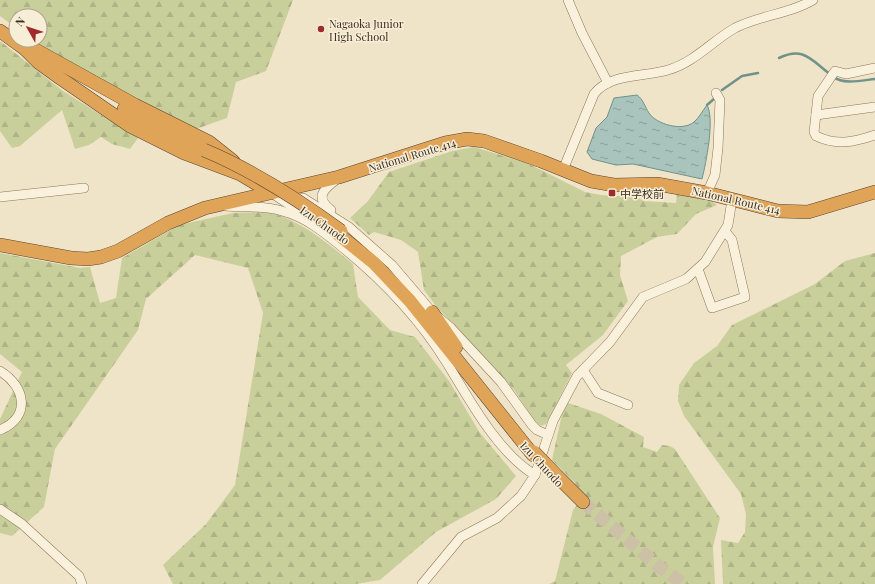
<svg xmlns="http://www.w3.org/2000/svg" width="875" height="584" viewBox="0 0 875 584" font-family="'Playfair Display','Noto Sans JP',serif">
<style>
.forest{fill:url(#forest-firs)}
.water{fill:url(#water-ripples);stroke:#6f938a}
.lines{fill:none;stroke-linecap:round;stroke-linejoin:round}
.stream{stroke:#6f938a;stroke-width:2.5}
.highway-tunnel{stroke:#ccc0a6;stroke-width:13;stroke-dasharray:13 6;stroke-linecap:butt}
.minor-casing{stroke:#8d765c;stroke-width:10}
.highway-casing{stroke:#5b4430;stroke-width:14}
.minor{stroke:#faf1dc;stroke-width:9}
.highway{stroke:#e0a458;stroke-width:13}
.highway-bridge-casing{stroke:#5b4430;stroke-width:14;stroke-linecap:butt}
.highway-bridge{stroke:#e0a458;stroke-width:13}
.poi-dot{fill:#9e2a2b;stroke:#f7eed8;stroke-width:1.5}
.labels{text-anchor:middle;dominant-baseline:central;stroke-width:3;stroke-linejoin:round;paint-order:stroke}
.poi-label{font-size:11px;fill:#3d2e20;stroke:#f7eed8;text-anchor:start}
.street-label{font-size:11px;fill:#3d2e20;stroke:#f7eed8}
</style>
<defs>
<pattern id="forest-firs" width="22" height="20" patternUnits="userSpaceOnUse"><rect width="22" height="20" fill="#c9cf9b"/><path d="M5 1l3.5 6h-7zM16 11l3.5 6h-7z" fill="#aeb285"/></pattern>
<pattern id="water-ripples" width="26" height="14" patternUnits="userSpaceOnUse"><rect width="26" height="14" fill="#a9c4bc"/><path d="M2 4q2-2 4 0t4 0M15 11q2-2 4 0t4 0" fill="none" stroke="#8ba098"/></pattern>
</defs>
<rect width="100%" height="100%" fill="#f0e4c8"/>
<g class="forest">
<polygon points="0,0 293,0 266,71 236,82 227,118 185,133 43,47 33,40 40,40 40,16 16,16 16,28 0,16"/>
<polygon points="0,41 63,91 138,138 130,149 112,144 101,137 89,145 75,149 62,110 20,146 12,148 0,131"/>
<polygon points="474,147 527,163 585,192 601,195 636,197 644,201 676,203 677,193 711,200 717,205 696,214 677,234 657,237 621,256 620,275 628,301 603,335 566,365 572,373 546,424 541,426 534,420 514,390 436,306 424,290 418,252 401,240 374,232 369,235 350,218 368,201 389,172 452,151"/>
<path d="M268,212C302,221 326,242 353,264L358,297L390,330L415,337L449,381L480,433L516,476L496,499L436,532L380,580L356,584H173L163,565L206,524L235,485L263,313L248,268L195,255L146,299L138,330L55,449L44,507L12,536L0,533V419L22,372L0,354V253L80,268L90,267L100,303L116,298L122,258L179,225L233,213Z"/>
<polygon points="875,253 875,584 723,584 721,540 738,543 745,532 746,514 741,494 684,416 678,401 679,385 694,363 717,346 732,325 815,284 845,261"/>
<polygon points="568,403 601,414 644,437 643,447 657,452 662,445 670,446 675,449 720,518 713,547 715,584 549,584 555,581 573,510 584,496 574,482 552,460 562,414"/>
</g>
<path class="water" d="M637,95C643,99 645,107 649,113C656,124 682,132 694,122C699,118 703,110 707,105C715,119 706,163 702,179L633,164L616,165L592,159L587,152L596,128L607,117L614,98Z"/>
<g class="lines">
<g class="stream">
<path d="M779,58C804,46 811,60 830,74"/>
<path d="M834,77C843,85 864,80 875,79"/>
<polyline points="722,90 742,76 758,73"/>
<polyline points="707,105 715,98"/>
</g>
<polyline class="highway-tunnel" points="583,502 662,569 684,584"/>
<defs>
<g id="minor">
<polyline points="568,0 582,33 608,83"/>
<path d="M875,68L846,74L835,71L818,96L814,132L816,136C837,146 854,142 875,135"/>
<polyline points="816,115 875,107"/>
<path d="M563,170L594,94C610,73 645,77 668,70C695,62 712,41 735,28C760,15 790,14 813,0"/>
<polyline points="272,193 306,216"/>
<polyline points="707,193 715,175 718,148 720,100 716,93"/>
<polyline points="0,197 84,188"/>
<polyline points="303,198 349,227 392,265 432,312 451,328 501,382 532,425 537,430 548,435"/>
<path d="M225,206C245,208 264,205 282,211C305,217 324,232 342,247C383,280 419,318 447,363C469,399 498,453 535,475"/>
<path d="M331,210C314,197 324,189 337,179"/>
<polyline points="698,269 712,308 745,297 732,240 725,231"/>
<polyline points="583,370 598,393 628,405"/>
<path d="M0,371C26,387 31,417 0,430"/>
<polyline points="0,509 22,524 79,576 82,584"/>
<polyline points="422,584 461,537 497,518 521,496 535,475 553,421 577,376 610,342 643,297 686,279 705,262 728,225 732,200"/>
</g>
<g id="highway">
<polyline points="0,31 32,54"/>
<polyline points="34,49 135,105 209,142 233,161"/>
<polyline points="26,50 38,62 60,78 130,126 184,153 240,174 272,193"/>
<polyline points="124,109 150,124 204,150"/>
<polyline points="338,234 374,263 410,301 533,455"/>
<polyline points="0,245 71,258 88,259 101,257 118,251 168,223 205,208 339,177 445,143 467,139 484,141 541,161 591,181 614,185 657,184 707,193 778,211 808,212 875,192"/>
<polyline points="432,312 456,347"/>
<polyline points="558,477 583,502"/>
</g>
</defs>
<use href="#minor" class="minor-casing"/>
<use href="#highway" class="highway-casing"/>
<use href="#minor" class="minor"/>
<use href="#highway" class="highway"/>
<defs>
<g id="highway-bridge">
<path d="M204,150C252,170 299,200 341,231"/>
<polyline points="534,452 558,477"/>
</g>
</defs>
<use href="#highway-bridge" class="highway-bridge-casing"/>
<use href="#highway-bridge" class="highway-bridge"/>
</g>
<g class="poi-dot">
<circle cx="321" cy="29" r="4"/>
<rect x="608" y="189" width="8" height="8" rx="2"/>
</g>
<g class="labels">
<g class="poi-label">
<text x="329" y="23">Nagaoka Junior<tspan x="329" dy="13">High School</tspan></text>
<text x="620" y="193">中学校前</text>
</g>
<g class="street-label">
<text transform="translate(412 155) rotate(-17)">National Route 414</text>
<text transform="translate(736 200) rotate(13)">National Route 414</text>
<text transform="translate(325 225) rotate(35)">Izu Chuodo</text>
<text transform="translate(542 464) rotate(47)">Izu Chuodo</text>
</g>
</g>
<g transform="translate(28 28) rotate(309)"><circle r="19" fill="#f7eed8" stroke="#ada18e"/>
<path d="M0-3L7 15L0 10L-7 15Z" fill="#9e2a2b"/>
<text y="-6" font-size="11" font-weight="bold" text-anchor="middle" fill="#3d2e20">N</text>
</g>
</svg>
